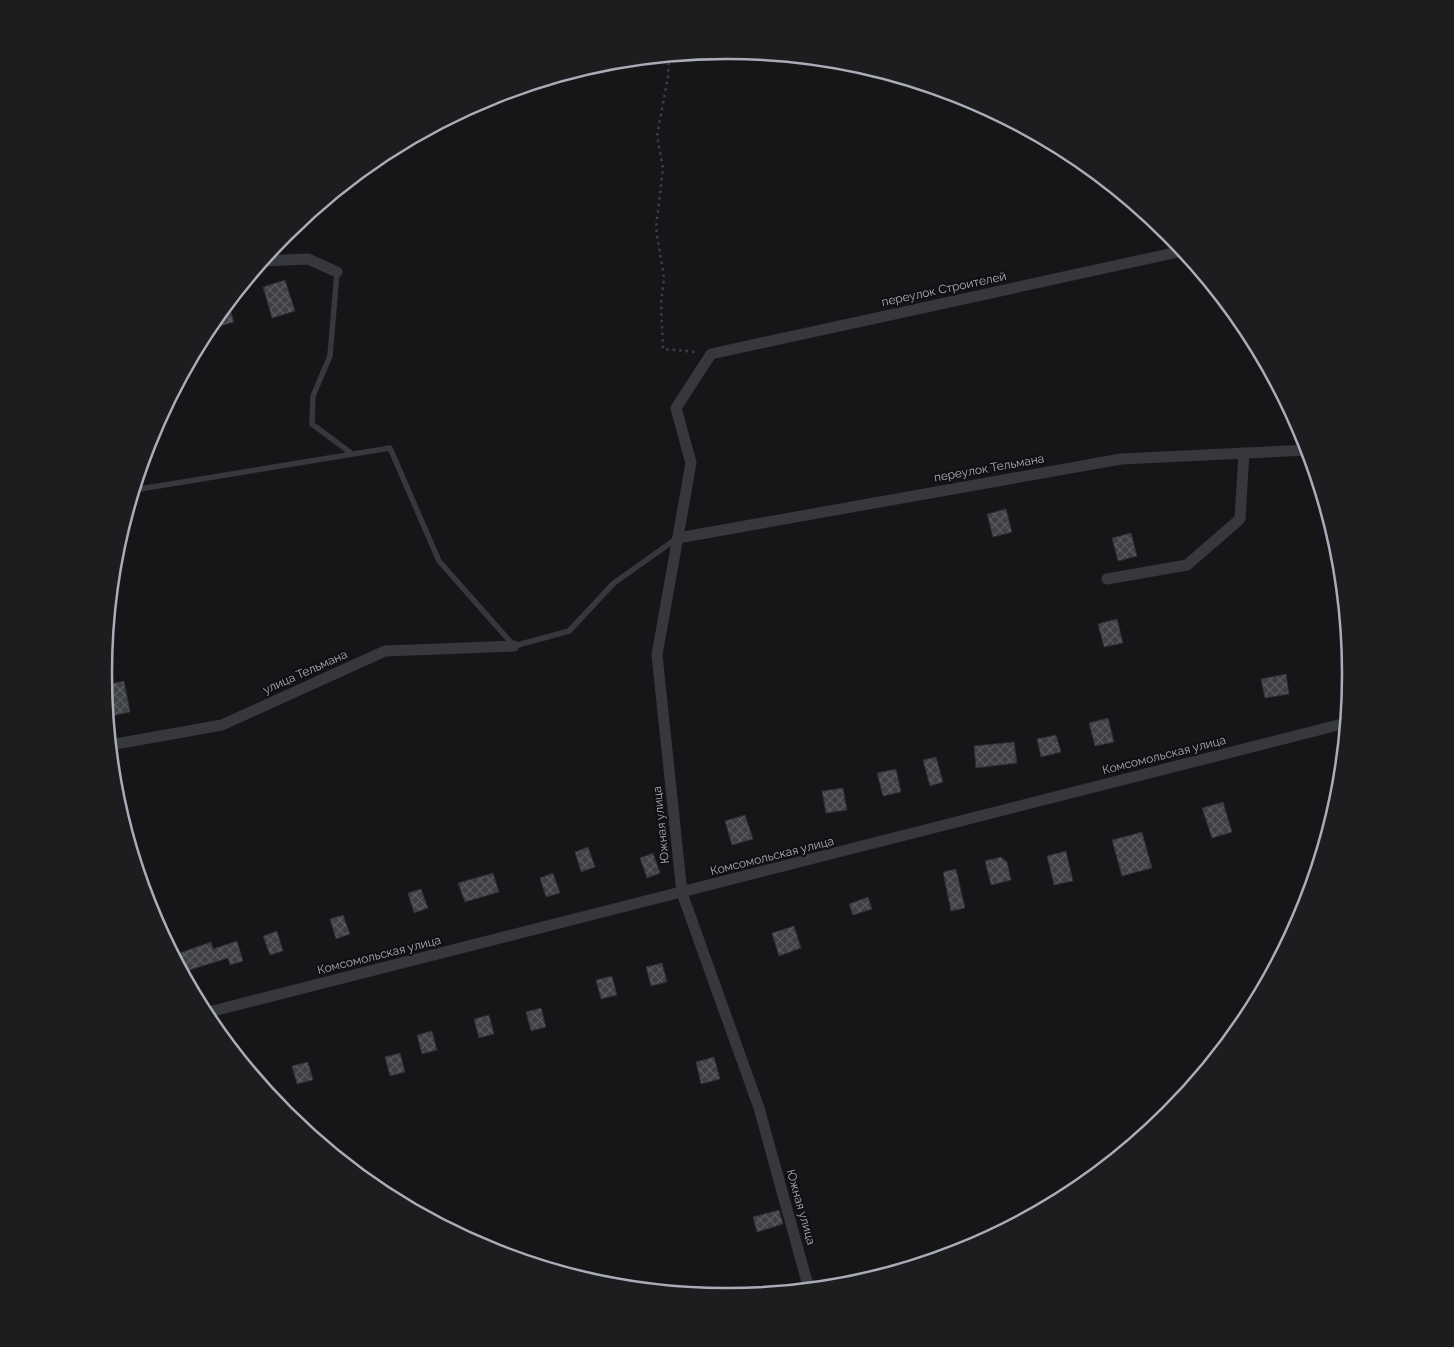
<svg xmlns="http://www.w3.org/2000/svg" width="1454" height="1347" viewBox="0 0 1454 1347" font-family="Raleway,sans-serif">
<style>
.building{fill:url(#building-cross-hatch);stroke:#303034}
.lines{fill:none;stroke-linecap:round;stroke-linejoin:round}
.path{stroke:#3d3f44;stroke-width:2.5;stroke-dasharray:2.5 4;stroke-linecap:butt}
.service{stroke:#37383d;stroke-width:5.5}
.minor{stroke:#37383d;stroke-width:11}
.labels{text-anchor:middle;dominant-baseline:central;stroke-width:4.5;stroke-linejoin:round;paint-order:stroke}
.street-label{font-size:12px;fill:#a8adb8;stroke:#111113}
.rim{fill:none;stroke:#a8adb8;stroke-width:2.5}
</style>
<defs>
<pattern id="building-cross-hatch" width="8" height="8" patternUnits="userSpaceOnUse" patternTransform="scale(1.25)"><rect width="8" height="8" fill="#404145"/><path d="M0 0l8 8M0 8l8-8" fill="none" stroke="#595a5e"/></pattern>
</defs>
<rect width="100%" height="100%" fill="#161618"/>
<g class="building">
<polygon points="285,280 295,311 272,318 263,287"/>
<polygon points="228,303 234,322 207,330 209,327"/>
<polygon points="1006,509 1012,532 993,537 987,514"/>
<polygon points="1131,533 1137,556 1118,561 1112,538"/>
<polygon points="1117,619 1123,643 1104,647 1098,624"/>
<polygon points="1286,674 1289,694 1265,698 1261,679"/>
<polygon points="124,681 130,712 111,716 105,685"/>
<polygon points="1108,718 1114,742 1095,746 1089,723"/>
<polygon points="1056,735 1061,752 1041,757 1037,739"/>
<polygon points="1014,742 1017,763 976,768 974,746"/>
<polygon points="936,757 943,782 930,786 923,760"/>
<polygon points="896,769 901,792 883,796 877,773"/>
<polygon points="843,788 847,810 826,813 822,791"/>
<polygon points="1223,802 1232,832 1212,838 1202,808"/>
<polygon points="745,815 753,839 732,845 725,821"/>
<polygon points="1142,832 1152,868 1122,876 1112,840"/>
<polygon points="588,847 595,867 581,872 575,852"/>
<polygon points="1066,851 1073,881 1054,885 1047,856"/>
<polygon points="653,853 660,873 647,878 640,858"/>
<polygon points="1001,857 1007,862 1011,880 991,885 985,861"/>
<polygon points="956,869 965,908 951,911 943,872"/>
<polygon points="493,873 499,892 465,902 458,883"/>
<polygon points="553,873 560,893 546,897 540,878"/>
<polygon points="421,889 428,908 414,913 408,893"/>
<polygon points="868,897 872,909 853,915 849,904"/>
<polygon points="343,915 350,934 336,939 330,919"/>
<polygon points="794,926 801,948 779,956 772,933"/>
<polygon points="277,931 283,951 270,955 263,936"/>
<polygon points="237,941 243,961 230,965 228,958 183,972 174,955 211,942 213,949"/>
<polygon points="662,963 667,982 651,986 646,967"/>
<polygon points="612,976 617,995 601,999 596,980"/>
<polygon points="541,1008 546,1027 531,1031 526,1012"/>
<polygon points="489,1015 494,1034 479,1038 474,1019"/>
<polygon points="432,1031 437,1050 422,1054 417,1035"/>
<polygon points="400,1053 405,1072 390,1076 385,1057"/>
<polygon points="714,1057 720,1079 701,1084 696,1062"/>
<polygon points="308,1062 313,1080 297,1084 292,1066"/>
<polygon points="779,1210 783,1224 757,1232 753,1217"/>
</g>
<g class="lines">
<polyline class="path" points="669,56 668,76 657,136 663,168 656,228 664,278 661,303 663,349 698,352"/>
<g class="service">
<polyline points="337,272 330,356 313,396 312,424 351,453"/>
<polyline points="134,490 390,448 439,561 514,646 569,631 614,583 676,539"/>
</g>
<g class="minor">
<polyline points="263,261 308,259 337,272"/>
<polyline points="678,538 1121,459 1308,450"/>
<polyline points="1107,579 1187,565 1240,519 1244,453"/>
<polyline points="110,745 222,725 385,651 514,646"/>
<polyline points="205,1013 1346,723"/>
<polyline points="809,1289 759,1108 682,893 657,655 691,463 676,408 711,354 1183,251"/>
</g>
</g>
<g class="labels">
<g class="street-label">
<text transform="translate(944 289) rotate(-12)">переулок Строителей</text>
<text transform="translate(989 468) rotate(-10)">переулок Тельмана</text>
<text transform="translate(305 672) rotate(-24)">улица Тельмана</text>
<text transform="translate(1164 755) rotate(-14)">Комсомольская улица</text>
<text transform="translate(661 825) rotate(-96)">Южная улица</text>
<text transform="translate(772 856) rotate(-14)">Комсомольская улица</text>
<text transform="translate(379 955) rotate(-14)">Комсомольская улица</text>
<text transform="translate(801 1207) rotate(74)">Южная улица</text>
</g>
</g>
<path d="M0 0H1454V1347H0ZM726 59H728A614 614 0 0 1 1342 673V674A614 614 0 0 1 728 1288H726A614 614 0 0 1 112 674V673A614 614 0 0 1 726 59Z" fill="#1d1d20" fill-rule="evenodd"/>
<path class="rim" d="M726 59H728A614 614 0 0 1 1342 673V674A614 614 0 0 1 728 1288H726A614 614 0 0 1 112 674V673A614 614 0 0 1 726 59Z"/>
</svg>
